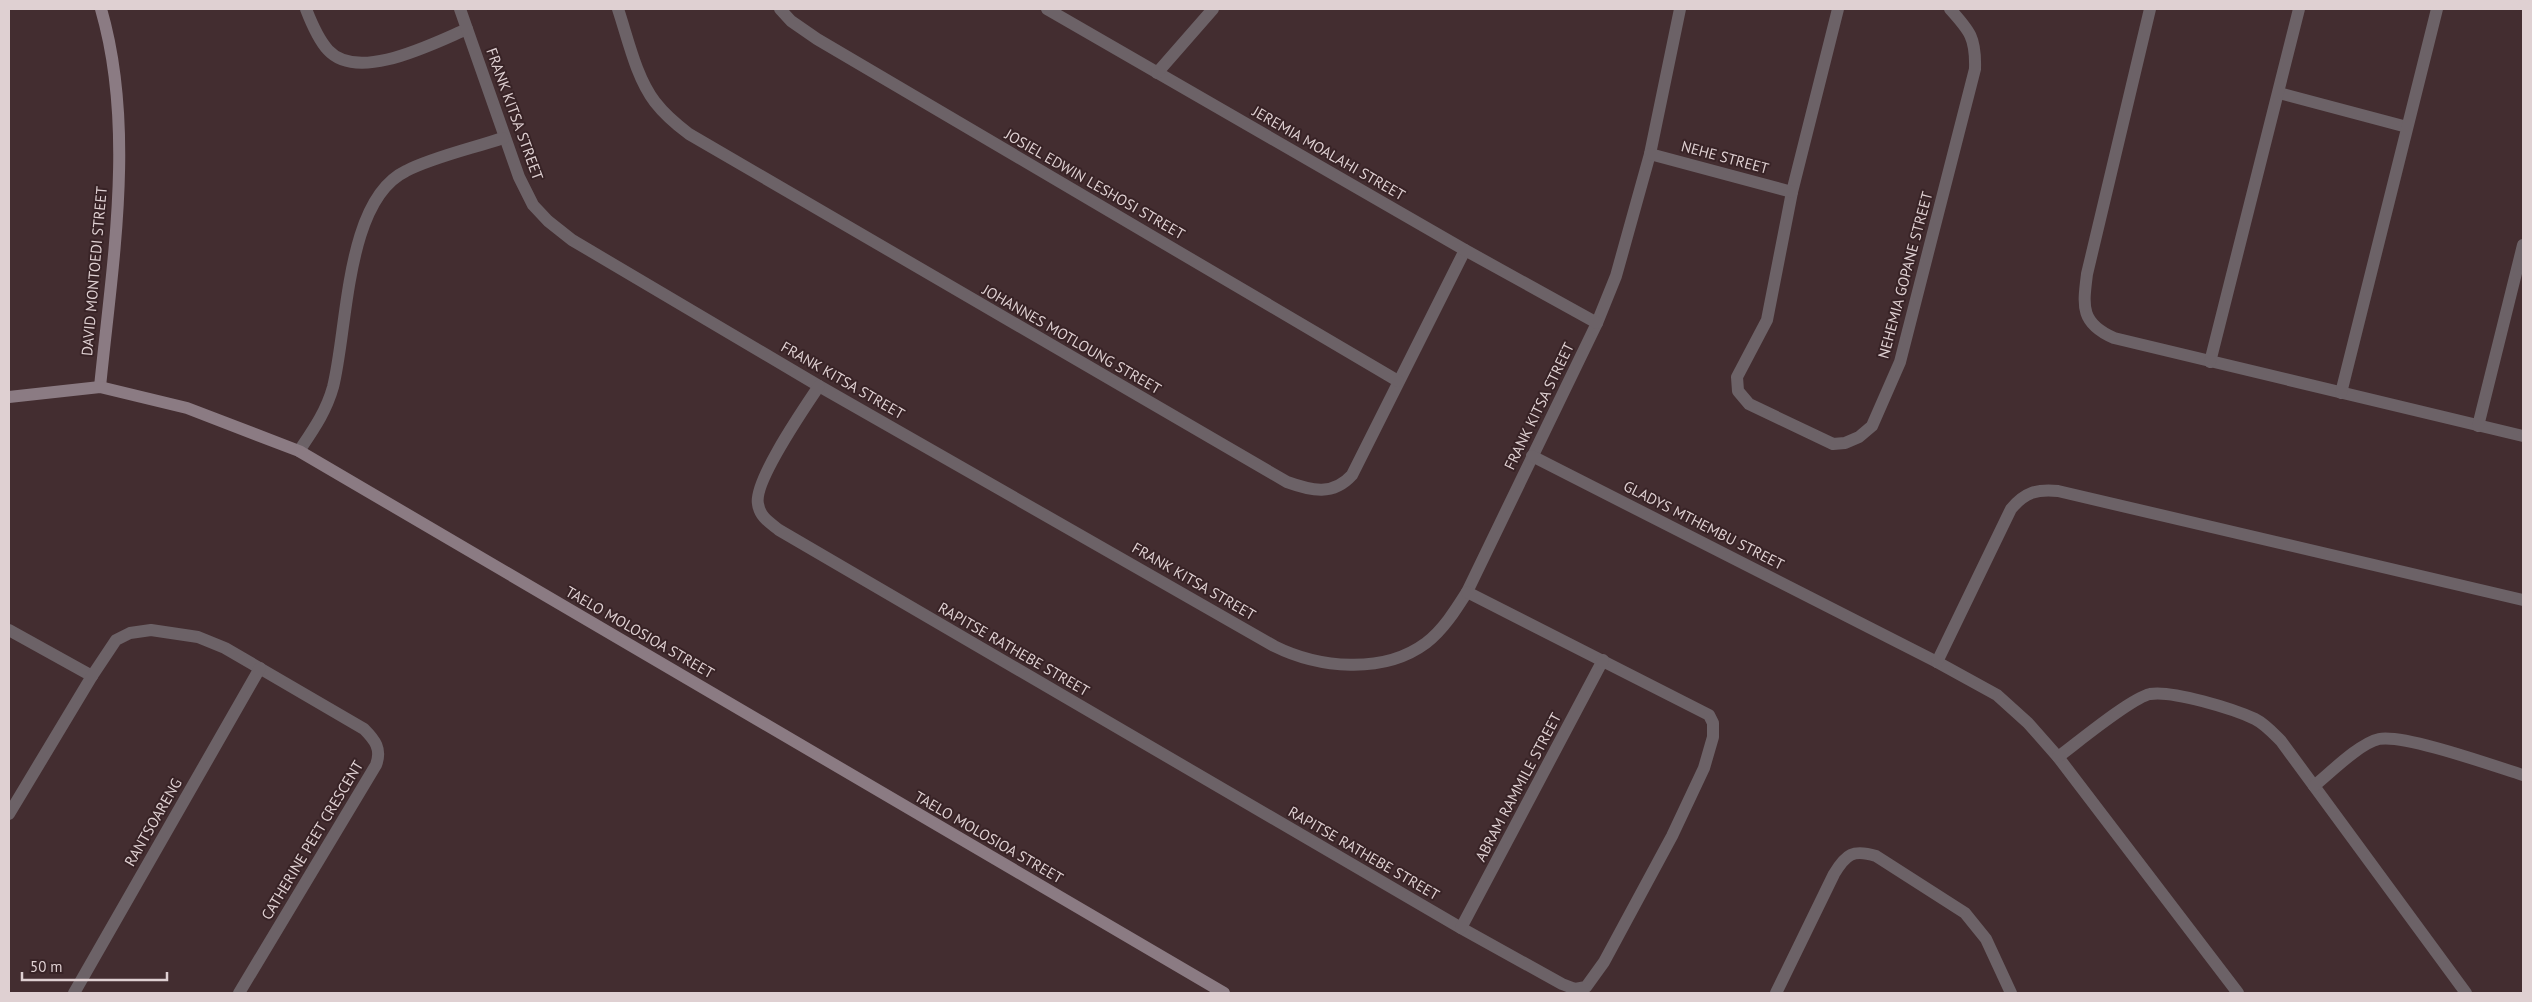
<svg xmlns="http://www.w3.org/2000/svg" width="2532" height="1002" viewBox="0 0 2532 1002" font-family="'PT Sans',sans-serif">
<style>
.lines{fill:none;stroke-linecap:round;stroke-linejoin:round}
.street{stroke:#6c6267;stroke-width:12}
.secondary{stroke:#8b7b83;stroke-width:12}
.labels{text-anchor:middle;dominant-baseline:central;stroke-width:4;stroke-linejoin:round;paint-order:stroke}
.street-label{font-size:15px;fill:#dfd0d2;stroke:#382326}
</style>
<rect width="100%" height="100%" fill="#432d30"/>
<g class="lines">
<g class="street">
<path d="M306,9C311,22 318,39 328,50C358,83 434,43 467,29"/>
<path d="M460,9L519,177L533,205L548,221L572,240L819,386L1274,646C1318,668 1383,675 1426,643C1443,630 1455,611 1467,592L1597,323L1616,276L1650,154L1680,9"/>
<path d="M618,9C628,39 636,77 655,102C665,115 677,125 689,134L1287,482C1312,491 1333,496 1352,475L1465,250"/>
<polyline points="780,9 791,21 817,39 1398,381"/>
<polyline points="1047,9 1465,250 1597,323"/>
<path d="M1838,9L1792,192L1767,320L1737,377L1738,391L1749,404L1833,444L1845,443L1859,437L1872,426L1900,362L1975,69C1976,38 1970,31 1950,9"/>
<path d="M2150,9L2087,274C2083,306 2080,323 2114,338L2523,436"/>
<polyline points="1157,73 1213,9"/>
<polyline points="2279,93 2407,127"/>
<polyline points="1650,154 1792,192"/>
<polyline points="2210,362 2299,9"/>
<path d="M819,386C805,407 753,482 758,504C760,517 769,522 779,530L1461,928L1562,984L1575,989L1586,987L1604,962L1672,836L1704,768L1713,737V723L1709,715L1467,592"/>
<polyline points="2341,393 2437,9"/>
<polyline points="2478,426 2523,245"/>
<path d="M299,451C313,430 326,412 333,387C348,328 345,200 406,171C433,157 474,148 503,138"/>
<polyline points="1532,456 1937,662 1997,695 2028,723 2058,757 2238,993"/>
<polyline points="9,630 92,676"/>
<path d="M1937,662L2011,509C2025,492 2037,489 2058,491L2523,600"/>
<path d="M2058,757C2077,743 2131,698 2150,694C2172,690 2234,709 2255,719C2265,724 2273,733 2281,741L2466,993"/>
<path d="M2314,786C2330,773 2360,743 2379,739C2405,734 2494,766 2523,775"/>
<path d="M9,814L92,676L116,640L130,633L151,630L198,637L225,648L364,729C375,740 382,749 376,765L239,993"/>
<polyline points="1461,928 1603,660"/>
<polyline points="74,993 260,668"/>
<path d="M1776,993L1834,874C1846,854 1853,849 1876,856L1965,913L1986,939L2011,993"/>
</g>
<g class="secondary">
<path d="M100,387C112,265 136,129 101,9"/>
<polyline points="9,397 100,387 187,408 299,451 1224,993"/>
</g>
</g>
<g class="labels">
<g class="street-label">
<text transform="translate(515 114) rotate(70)">FRANK KITSA STREET</text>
<text transform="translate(1329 153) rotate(30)">JEREMIA MOALAHI STREET</text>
<text transform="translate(1725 157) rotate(15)">NEHE STREET</text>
<text transform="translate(1095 184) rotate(30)">JOSIEL EDWIN LESHOSI STREET</text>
<text transform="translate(94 271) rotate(-85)">DAVID MONTOEDI STREET</text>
<text transform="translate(1905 275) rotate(-75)">NEHEMIA GOPANE STREET</text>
<text transform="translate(1072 339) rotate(30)">JOHANNES MOTLOUNG STREET</text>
<text transform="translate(843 380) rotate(30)">FRANK KITSA STREET</text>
<text transform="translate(1539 406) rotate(-64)">FRANK KITSA STREET</text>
<text transform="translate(1704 525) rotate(27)">GLADYS MTHEMBU STREET</text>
<text transform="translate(1194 581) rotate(30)">FRANK KITSA STREET</text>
<text transform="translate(640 632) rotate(30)">TAELO MOLOSIOA STREET</text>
<text transform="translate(1014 649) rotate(30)">RAPITSE RATHEBE STREET</text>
<text transform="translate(1518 787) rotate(-62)">ABRAM RAMMILE STREET</text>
<text transform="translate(153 822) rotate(-60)">RANTSOARENG</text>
<text transform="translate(989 837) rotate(30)">TAELO MOLOSIOA STREET</text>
<text transform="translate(312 840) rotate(-59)">CATHERINE PEET CRESCENT</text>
<text transform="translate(1364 853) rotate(30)">RAPITSE RATHEBE STREET</text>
</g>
</g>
<rect width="2532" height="1002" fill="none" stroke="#dfd0d2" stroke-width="20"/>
<path d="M22 972v8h145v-8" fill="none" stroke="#dfd0d2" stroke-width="2.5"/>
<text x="30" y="972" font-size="15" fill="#dfd0d2" stroke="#382326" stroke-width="4" paint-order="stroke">50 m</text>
</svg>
